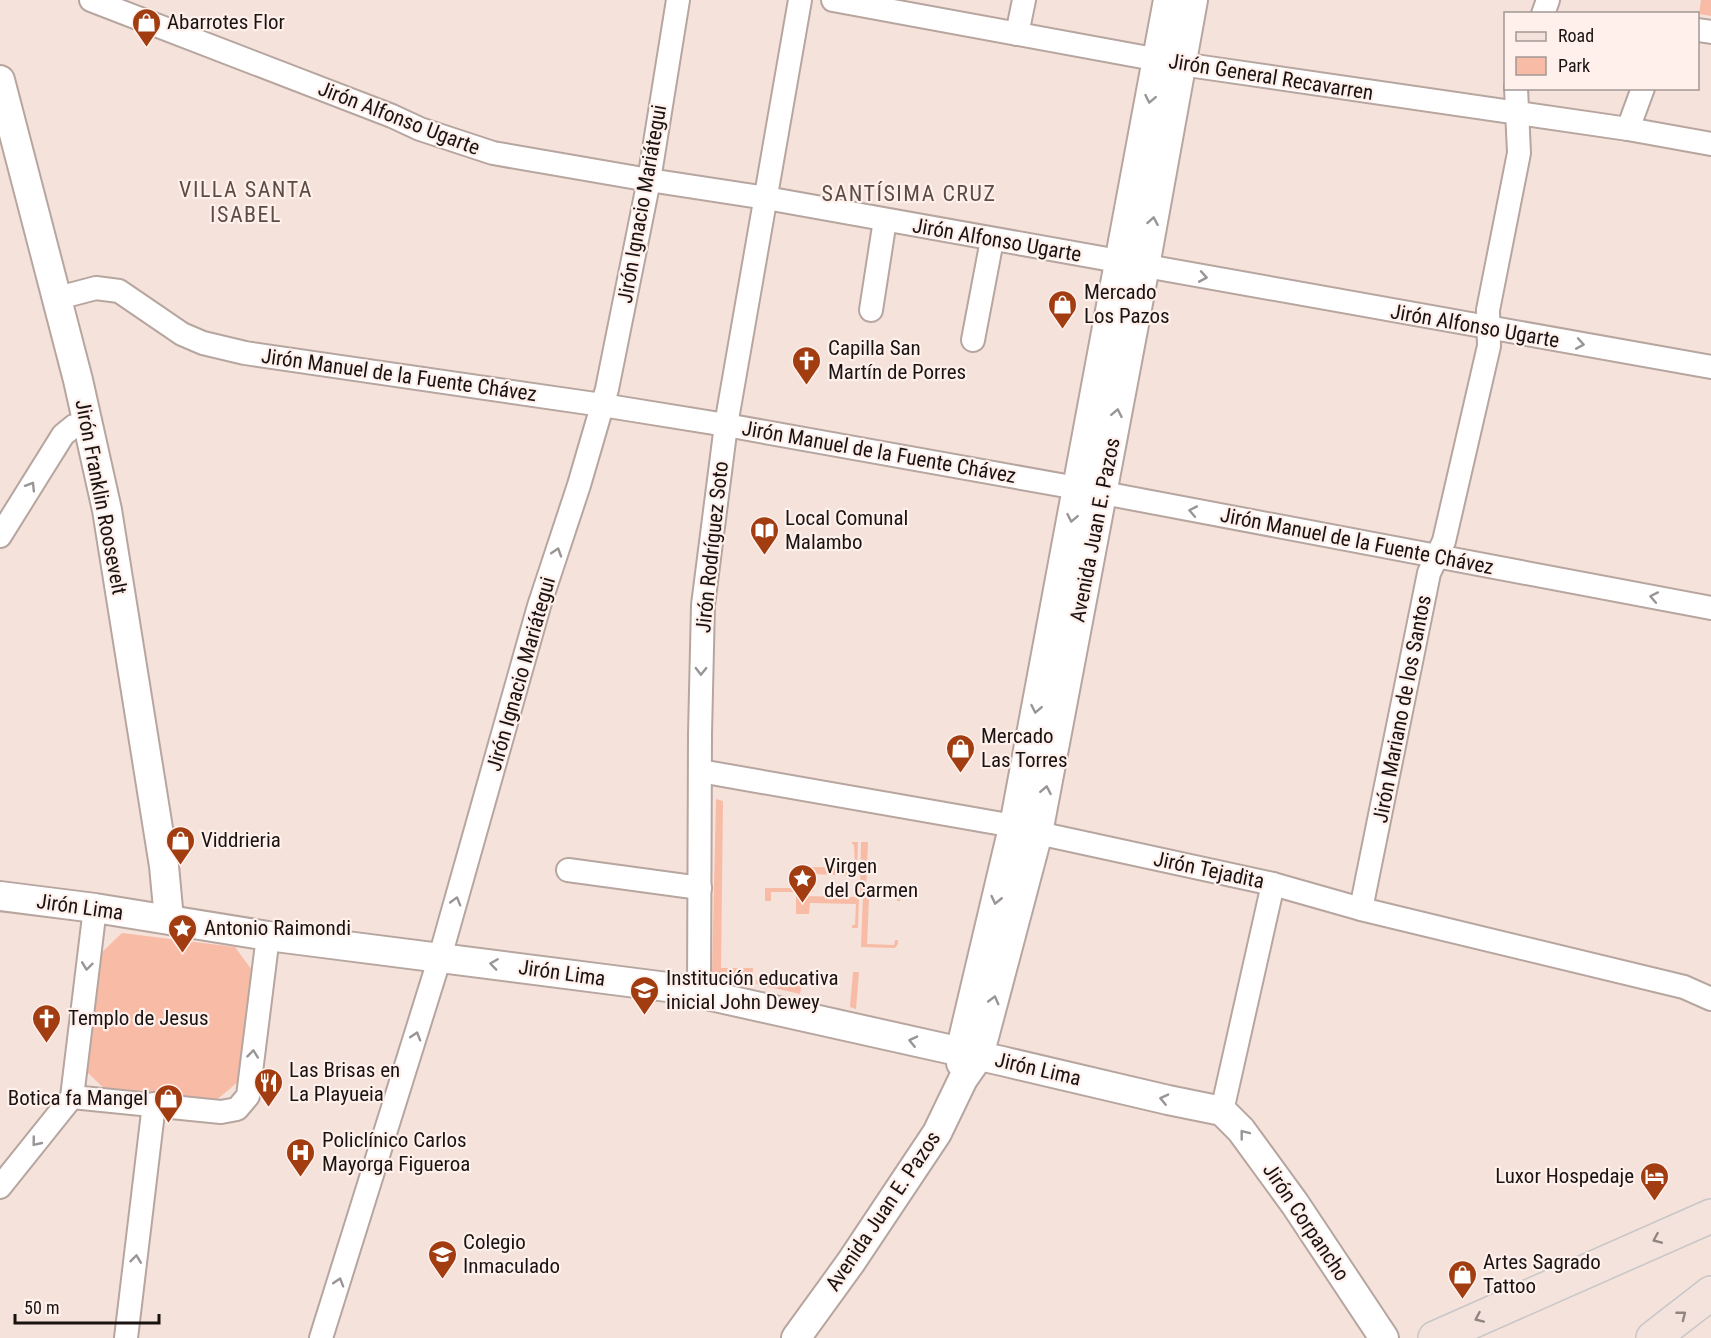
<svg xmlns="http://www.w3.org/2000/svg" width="1711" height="1338" viewBox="0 0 1711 1338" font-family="'Roboto Condensed',sans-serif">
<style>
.green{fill:#f8bba6}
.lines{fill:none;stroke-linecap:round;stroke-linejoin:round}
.minor-casing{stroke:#b7a59f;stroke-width:26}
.tertiary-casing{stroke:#b7a59f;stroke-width:32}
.primary-casing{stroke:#c8c6c6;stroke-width:36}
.minor{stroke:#fff;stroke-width:22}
.tertiary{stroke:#fff;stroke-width:28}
.primary{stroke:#f4e3dd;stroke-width:33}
.oneway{stroke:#989594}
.oneway2{stroke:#918581}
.labels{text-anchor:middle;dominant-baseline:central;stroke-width:4.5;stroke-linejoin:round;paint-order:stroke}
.poi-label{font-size:21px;fill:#191311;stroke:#fff0eb;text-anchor:start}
.street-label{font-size:21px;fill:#191311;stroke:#fff0eb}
.neighbourhood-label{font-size:22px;letter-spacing:1.5px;fill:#5b4c46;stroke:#fff0eb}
</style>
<rect width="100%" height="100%" fill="#f4e2db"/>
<g class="green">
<polygon points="1701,0 1711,0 1711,16 1699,14"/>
<polygon points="716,799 723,801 721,968 753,968 752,983 712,976"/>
<polygon points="852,842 858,842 857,876 814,874 813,892 771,892 771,901 765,901 765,888 810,888 811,867 855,868 854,845 852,844"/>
<polygon points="861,842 868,842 866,889 897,888 898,885 901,885 900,894 860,894"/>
<polygon points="863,895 900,895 900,901 897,901 897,898 869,897 867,944 894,945 895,940 898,940 898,944 895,948 861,947"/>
<polygon points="796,896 859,897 858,928 852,928 852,925 855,925 856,904 810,903 809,914 796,914"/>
<polygon points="122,933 235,947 251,969 239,1081 214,1102 108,1092 85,1070 99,955"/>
<polygon points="853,972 859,972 856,1009 850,1007"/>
<polygon points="756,980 802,982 800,994 756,984"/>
</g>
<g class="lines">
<defs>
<g id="minor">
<polyline points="91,0 392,116 420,129 493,153 649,180 766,198 1711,367"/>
<polyline points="833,0 1181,64 1628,129 1711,144"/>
<polyline points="1543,14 1548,0"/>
<polyline points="1698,30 1711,32"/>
<polyline points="1017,34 1024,0"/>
<polyline points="1628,129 1643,88"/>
<polyline points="58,298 96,288 119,291 182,334 203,343 245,353 602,405 726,425 1077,488 1711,608"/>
<polyline points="871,310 885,220"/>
<polyline points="973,340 992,240"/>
<polyline points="0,536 63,435 74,426 89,423"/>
<polyline points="700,771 1014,826 1038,833 1273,884 1361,909 1684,987 1711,999"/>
<polyline points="568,870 700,888"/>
<polyline points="1361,909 1429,573 1444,541 1489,346 1488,310 1519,153 1516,88"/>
<polyline points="699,993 700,734 703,605 726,425 800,0"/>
<polyline points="72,1097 221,1112 237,1109 248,1096 268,936"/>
<polyline points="1222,1111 1273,884"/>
<polyline points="0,1187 72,1097 95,908"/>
<polyline points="126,1338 154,1104"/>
<polyline points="321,1338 440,957 539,606 579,485 607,389 649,180 678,0"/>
</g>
<g id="tertiary">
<polyline points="0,80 78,380 107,510 164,866 169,919"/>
<polyline points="0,896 95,908 268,936 675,988 1002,1061 1168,1100 1222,1111 1241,1130 1295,1204 1384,1338"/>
<polyline points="961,1063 960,1052 1016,815 1168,0"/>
<polyline points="796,1338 851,1262 937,1133 963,1079 979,1056 1038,833 1145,266 1193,0"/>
</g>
<g id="primary">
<polyline points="1435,1338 1711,1216"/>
<polyline points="1653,1338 1711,1293"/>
</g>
</defs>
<use href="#minor" class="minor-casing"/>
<use href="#tertiary" class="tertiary-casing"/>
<use href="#primary" class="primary-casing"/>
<use href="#minor" class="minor"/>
<use href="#tertiary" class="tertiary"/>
<use href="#primary" class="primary"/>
</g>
<defs><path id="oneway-chevron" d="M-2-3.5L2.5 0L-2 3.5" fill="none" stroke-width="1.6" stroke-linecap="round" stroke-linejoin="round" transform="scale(1.5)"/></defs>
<g class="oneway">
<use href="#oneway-chevron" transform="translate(1150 99) rotate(101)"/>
<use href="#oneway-chevron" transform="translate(1153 221) rotate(-80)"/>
<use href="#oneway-chevron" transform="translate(1203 277) rotate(10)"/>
<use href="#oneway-chevron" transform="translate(1580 344) rotate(10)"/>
<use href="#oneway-chevron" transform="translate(1117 413) rotate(-79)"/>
<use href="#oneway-chevron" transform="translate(31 486) rotate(-58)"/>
<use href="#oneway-chevron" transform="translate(1193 511) rotate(-169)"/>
<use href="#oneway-chevron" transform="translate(1072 518) rotate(101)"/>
<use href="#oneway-chevron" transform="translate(557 552) rotate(-72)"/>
<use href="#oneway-chevron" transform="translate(1654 597) rotate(-169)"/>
<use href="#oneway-chevron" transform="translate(701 671) rotate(91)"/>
<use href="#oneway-chevron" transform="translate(1036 709) rotate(101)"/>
<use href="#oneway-chevron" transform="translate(1046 790) rotate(-79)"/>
<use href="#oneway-chevron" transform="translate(996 900) rotate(103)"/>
<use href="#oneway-chevron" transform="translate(456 901) rotate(-74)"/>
<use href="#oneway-chevron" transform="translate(494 964) rotate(-172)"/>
<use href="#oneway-chevron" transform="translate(87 966) rotate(97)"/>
<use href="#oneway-chevron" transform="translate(994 1000) rotate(-75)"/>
<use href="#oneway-chevron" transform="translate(416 1036) rotate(-73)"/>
<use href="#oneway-chevron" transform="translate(913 1041) rotate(-167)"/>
<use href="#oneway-chevron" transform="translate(253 1054) rotate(-84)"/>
<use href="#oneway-chevron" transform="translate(1164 1099) rotate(-167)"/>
<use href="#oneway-chevron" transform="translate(1244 1134) rotate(-128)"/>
<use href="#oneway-chevron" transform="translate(36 1142) rotate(129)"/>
<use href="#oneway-chevron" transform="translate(136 1259) rotate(-83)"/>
<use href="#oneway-chevron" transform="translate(339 1282) rotate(-73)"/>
</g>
<g class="oneway2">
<use href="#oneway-chevron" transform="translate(1657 1239) rotate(157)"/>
<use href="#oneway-chevron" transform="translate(1682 1315) rotate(-38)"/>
<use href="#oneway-chevron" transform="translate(1479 1318) rotate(156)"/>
</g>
<defs>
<symbol id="shop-pin" viewBox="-11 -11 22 30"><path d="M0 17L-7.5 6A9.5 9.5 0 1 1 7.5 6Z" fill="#a23d12" stroke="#fff0eb"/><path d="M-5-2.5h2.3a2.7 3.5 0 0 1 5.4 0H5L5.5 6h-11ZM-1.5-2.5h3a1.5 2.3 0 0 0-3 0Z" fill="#fff"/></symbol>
<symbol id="church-pin" viewBox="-11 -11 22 30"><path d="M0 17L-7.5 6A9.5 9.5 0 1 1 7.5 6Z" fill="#a23d12" stroke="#fff0eb"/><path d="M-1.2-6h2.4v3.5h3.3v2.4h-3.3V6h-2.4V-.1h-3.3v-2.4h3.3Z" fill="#fff"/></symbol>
<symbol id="library-pin" viewBox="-11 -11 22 30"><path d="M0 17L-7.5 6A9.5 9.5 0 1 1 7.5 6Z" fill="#a23d12" stroke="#fff0eb"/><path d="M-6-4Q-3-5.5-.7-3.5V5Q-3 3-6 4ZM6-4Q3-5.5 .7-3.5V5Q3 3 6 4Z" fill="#fff"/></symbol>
<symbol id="sight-pin" viewBox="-11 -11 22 30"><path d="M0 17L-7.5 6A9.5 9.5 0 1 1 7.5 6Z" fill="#a23d12" stroke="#fff0eb"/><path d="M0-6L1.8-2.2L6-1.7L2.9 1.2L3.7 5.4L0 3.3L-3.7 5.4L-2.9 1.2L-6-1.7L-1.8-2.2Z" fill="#fff"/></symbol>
<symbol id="school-pin" viewBox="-11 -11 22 30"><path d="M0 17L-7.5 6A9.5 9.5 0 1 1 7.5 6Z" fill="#a23d12" stroke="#fff0eb"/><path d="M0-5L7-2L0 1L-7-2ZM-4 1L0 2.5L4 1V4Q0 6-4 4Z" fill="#fff"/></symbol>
<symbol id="restaurant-pin" viewBox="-11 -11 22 30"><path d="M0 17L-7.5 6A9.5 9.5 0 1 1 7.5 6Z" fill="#a23d12" stroke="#fff0eb"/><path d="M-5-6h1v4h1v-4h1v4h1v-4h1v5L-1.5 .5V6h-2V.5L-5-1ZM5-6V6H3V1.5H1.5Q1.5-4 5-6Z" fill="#fff"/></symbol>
<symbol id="hospital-pin" viewBox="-11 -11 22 30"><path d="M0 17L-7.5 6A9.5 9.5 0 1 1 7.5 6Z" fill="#a23d12" stroke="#fff0eb"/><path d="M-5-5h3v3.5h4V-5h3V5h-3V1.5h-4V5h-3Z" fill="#fff"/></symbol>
<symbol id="hotel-pin" viewBox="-11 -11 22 30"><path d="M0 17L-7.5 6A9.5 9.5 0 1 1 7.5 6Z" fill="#a23d12" stroke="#fff0eb"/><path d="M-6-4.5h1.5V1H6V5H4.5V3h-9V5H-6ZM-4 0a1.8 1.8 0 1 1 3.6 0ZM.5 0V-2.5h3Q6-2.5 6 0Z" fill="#fff"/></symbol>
</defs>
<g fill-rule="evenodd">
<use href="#shop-pin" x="130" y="6" width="33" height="45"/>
<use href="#shop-pin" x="1046" y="288" width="33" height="45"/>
<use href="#church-pin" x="790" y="344" width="33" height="45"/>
<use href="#library-pin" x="748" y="514" width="33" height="45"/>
<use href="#shop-pin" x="944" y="732" width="33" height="45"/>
<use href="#shop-pin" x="164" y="824" width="33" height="45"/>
<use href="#sight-pin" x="786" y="862" width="33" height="45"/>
<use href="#sight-pin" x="166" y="912" width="33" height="45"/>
<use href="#school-pin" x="628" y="974" width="33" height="45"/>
<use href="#church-pin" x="30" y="1002" width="33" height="45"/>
<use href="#restaurant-pin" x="252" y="1066" width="33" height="45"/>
<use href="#shop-pin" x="152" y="1082" width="33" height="45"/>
<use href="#hospital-pin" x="284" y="1136" width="33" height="45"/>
<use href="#hotel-pin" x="1638" y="1160" width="33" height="45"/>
<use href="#school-pin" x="426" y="1238" width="33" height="45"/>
<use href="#shop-pin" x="1446" y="1258" width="33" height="45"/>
</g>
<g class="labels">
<g class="poi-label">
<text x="167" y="22">Abarrotes Flor</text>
<text x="1084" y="292">Mercado<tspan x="1084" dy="24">Los Pazos</tspan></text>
<text x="828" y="348">Capilla San<tspan x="828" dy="24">Martín de Porres</tspan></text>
<text x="785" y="518">Local Comunal<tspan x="785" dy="24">Malambo</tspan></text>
<text x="981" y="736">Mercado<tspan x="981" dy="24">Las Torres</tspan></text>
<text x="201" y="840">Viddrieria</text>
<text x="824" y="866">Virgen<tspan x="824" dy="24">del Carmen</tspan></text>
<text x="204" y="928">Antonio Raimondi</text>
<text x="666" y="978">Institución educativa<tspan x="666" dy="24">inicial John Dewey</tspan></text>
<text x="68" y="1018">Templo de Jesus</text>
<text x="289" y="1070">Las Brisas en<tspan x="289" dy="24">La Playueia</tspan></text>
<text x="148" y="1098" text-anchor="end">Botica fa Mangel</text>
<text x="322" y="1140">Policlínico Carlos<tspan x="322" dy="24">Mayorga Figueroa</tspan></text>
<text x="1634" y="1176" text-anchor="end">Luxor Hospedaje</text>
<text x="463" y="1242">Colegio<tspan x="463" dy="24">Inmaculado</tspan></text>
<text x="1483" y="1262">Artes Sagrado<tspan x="1483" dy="24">Tattoo</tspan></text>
</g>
<g class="street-label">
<text transform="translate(1271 77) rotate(9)">Jirón General Recavarren</text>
<text transform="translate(399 118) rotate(21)">Jirón Alfonso Ugarte</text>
<text transform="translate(642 204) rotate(-80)">Jirón Ignacio Mariátegui</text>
<text transform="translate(997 240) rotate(10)">Jirón Alfonso Ugarte</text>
<text transform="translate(1475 326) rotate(10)">Jirón Alfonso Ugarte</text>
<text transform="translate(399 375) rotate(8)">Jirón Manuel de la Fuente Chávez</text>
<text transform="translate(879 452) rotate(10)">Jirón Manuel de la Fuente Chávez</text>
<text transform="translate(101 497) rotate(79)">Jirón Franklin Roosevelt</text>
<text transform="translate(1095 530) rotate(-79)">Avenida Juan E. Pazos</text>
<text transform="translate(1357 541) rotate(11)">Jirón Manuel de la Fuente Chávez</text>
<text transform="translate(712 547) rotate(-84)">Jirón Rodríguez Soto</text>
<text transform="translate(521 674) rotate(-74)">Jirón Ignacio Mariátegui</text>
<text transform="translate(1402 709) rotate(-79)">Jirón Mariano de los Santos</text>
<text transform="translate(1209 870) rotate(12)">Jirón Tejadita</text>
<text transform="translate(80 907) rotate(8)">Jirón Lima</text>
<text transform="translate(562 973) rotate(8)">Jirón Lima</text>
<text transform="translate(1038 1069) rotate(13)">Jirón Lima</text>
<text transform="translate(883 1211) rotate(-56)">Avenida Juan E. Pazos</text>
<text transform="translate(1306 1222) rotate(56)">Jirón Corpancho</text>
</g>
<g class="neighbourhood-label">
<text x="246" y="189">VILLA SANTA<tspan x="246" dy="25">ISABEL</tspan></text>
<text x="909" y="193">SANTÍSIMA CRUZ</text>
</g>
</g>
<rect x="1504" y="12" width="195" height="78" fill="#fff0eb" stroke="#a39894" stroke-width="1.5"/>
<rect x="1516" y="32" width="30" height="9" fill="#f4e3dd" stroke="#a39894" stroke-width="1.5"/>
<text x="1558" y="42" font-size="18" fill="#191311">Road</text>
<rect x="1516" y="57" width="30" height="18" fill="#f8bba6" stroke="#a39894" stroke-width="1.5"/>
<text x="1558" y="72" font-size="18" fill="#191311">Park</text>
<path d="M15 1314v9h144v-9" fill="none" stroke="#191311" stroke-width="3"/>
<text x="24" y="1314" font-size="18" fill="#191311" stroke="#fff0eb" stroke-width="4.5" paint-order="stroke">50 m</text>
</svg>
